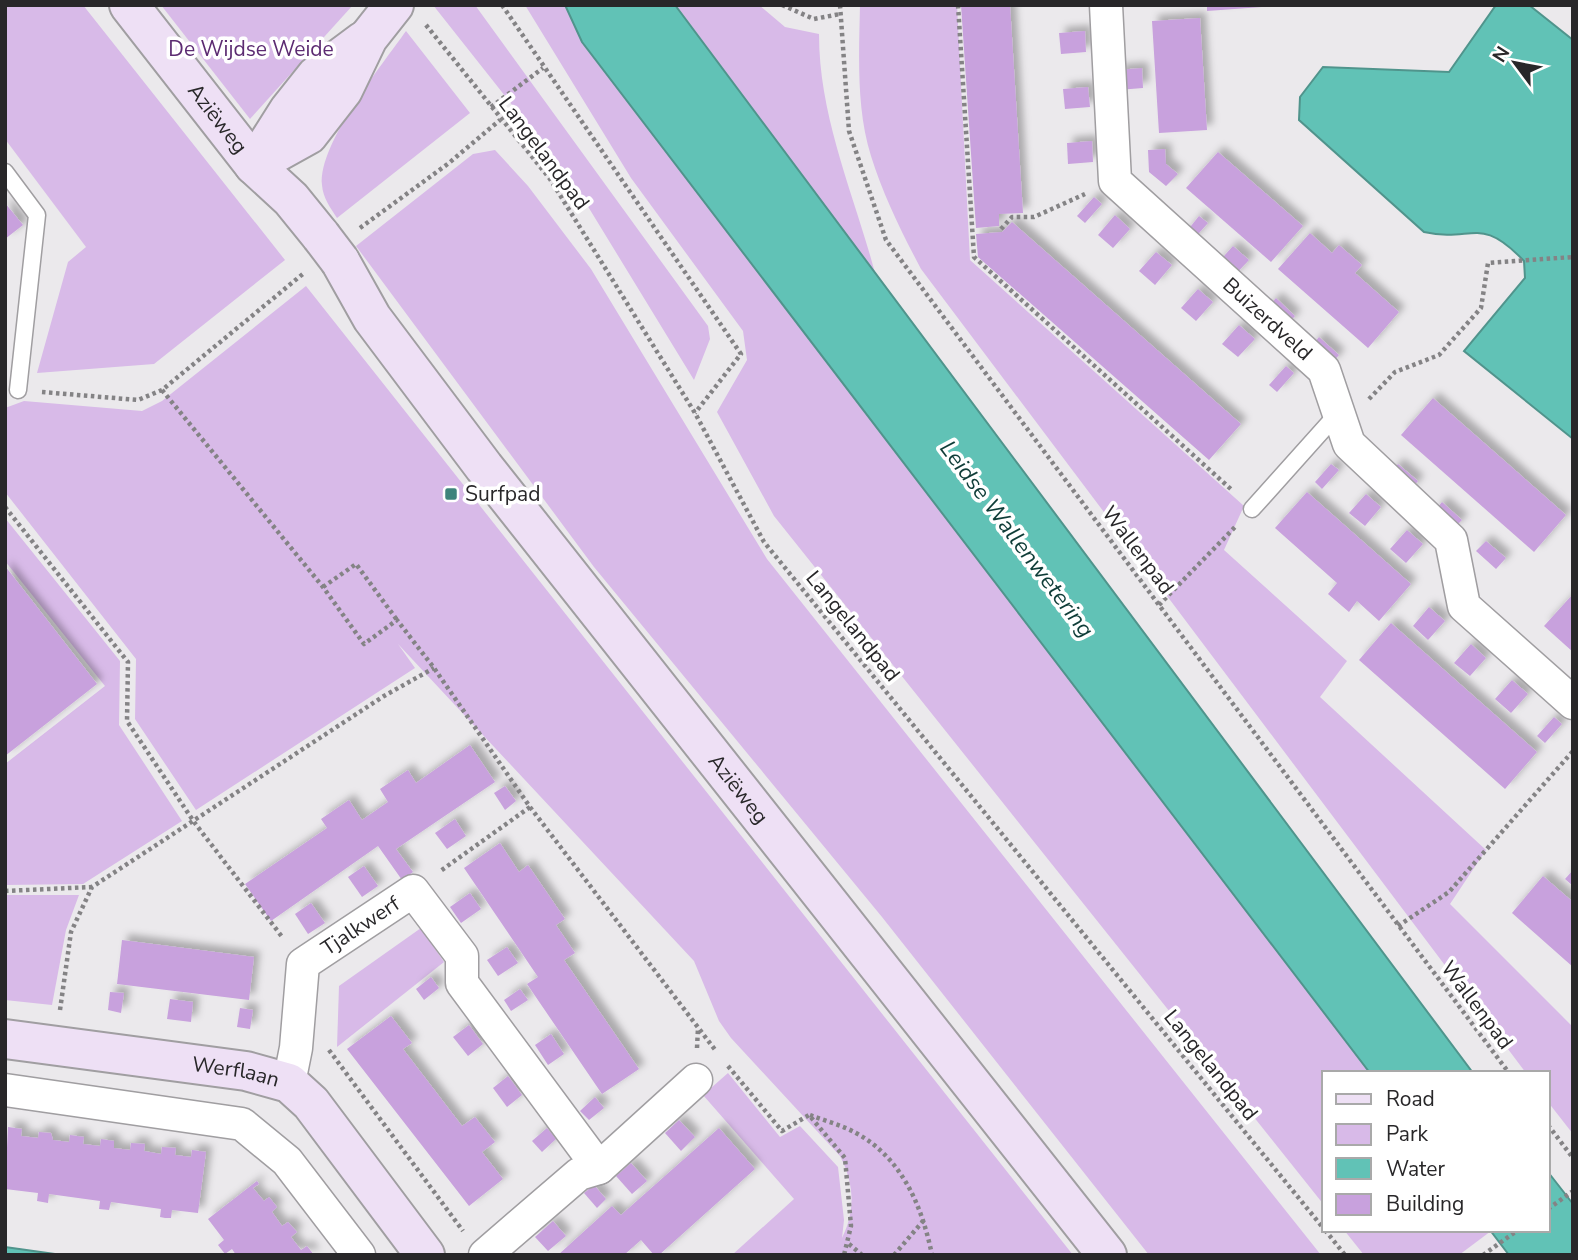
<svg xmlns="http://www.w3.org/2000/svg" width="1578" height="1260" viewBox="0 0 1578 1260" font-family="'Nunito Sans',sans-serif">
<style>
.green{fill:#d8bae8}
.water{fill:#61c2b6;stroke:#50948c;stroke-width:2}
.building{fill:#c8a1dd;filter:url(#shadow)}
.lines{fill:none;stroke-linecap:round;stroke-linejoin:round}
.lane-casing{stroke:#a09ea1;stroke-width:19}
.street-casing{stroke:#a09ea1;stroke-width:35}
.secondary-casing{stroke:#a09ea1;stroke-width:42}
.path{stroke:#848385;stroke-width:4.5;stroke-dasharray:3.5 3.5;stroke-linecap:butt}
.lane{stroke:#fff;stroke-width:16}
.street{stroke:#fff;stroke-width:32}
.secondary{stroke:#eee0f5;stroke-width:38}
.secondary-bridge-casing{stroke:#a09ea1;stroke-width:42;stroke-linecap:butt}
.secondary-bridge{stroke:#eee0f5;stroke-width:38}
.poi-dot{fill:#3e847b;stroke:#fff;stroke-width:2.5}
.labels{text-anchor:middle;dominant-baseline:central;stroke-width:7;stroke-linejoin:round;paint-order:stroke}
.park-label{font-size:21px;fill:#5c2b72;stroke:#fff}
.street-label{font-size:21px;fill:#282729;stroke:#fff}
.poi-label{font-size:21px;fill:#282729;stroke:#fff;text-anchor:start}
.water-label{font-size:23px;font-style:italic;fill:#0f3d38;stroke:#fff}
</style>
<defs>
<filter id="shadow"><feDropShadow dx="6" dy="-6" stdDeviation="3.5" flood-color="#0004"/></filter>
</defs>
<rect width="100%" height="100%" fill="#ebe9ec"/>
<g class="green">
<polygon points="5,5 83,5 285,260 154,364 37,373 68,262 86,247 5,139"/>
<polygon points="161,5 353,5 250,119"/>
<polygon points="433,5 475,5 708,326 710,339 694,380 573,182"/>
<polygon points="525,5 565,5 583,42 1370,1073 1324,1073 1324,1205 774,516 717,412 747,360 743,331 631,178"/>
<path d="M676,5H759L785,27L819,34C819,118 854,194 875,273Z"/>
<path d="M860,5H957L970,260L1244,506L1224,550L1347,661L1320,697L1486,850L1450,904L1573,1027V1134L1548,1102V1073H1526L921,269C902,233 883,195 871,156C856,108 859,54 860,5Z"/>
<path d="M406,31L470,113L337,218C330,207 323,198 322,185C318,144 382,65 406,31Z"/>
<polygon points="495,150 528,186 591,269 767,559 1321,1255 1149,1255 882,917 594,567 356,246 473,154"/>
<path d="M306,286L1073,1255H732L794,1199L703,1095L728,1073L780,1137L800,1126L838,1167L844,1220L842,1238C856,1210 854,1183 840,1156L731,1038L719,1021L694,961L398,644L415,668L196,810L135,719L136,659L5,492V408L24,401L142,411L162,401Z"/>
<polygon points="5,518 120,661 119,725 182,821 83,884 5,885 5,764 105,686 5,561"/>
<polygon points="5,895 79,895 66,930 52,1005 5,1000"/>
<polygon points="421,928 444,962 337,1047 339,986"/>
<polygon points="1344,1230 1490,1230 1491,1231 1459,1255 1364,1255"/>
</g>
<g class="water">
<polygon points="565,5 675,5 1473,1073 1370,1073 582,42"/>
<path d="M1496,5H1529L1573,40V439L1464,351L1525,278L1524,261C1479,214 1474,243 1424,232L1299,120L1300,97L1323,67L1449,72Z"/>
<polygon points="1548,1172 1573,1204 1573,1255 1509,1255 1490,1230 1548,1230"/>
<polygon points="5,1247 62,1255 5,1255"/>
</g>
<g class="building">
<polygon points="961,5 1010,5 1023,213 999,214 999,226 976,228"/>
<polygon points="1207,5 1261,5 1262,7 1207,11"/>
<polygon points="1200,18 1207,130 1159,133 1152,21"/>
<polygon points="1085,31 1086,52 1061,54 1059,33"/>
<polygon points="1142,68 1143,88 1118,90 1117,70"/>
<polygon points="1088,87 1090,107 1065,109 1063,89"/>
<polygon points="1092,141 1093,162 1068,164 1067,143"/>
<polygon points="1165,149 1166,164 1178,174 1166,186 1149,172 1148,150"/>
<polygon points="1218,152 1303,226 1271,262 1186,188"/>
<polygon points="1094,197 1102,204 1085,223 1077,216"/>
<polygon points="5,203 23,225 5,239"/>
<polygon points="1115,215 1130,229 1113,248 1098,235"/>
<polygon points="1199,216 1208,223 1191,242 1183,236"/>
<polygon points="1012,222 1241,424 1209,460 978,257 976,234 1002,232"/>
<polygon points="1310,233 1332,253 1339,245 1362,265 1355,273 1399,312 1368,348 1278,269"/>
<polygon points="1233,246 1249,260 1232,278 1216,265"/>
<polygon points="1156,252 1172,265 1155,285 1139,271"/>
<polygon points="1198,289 1213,302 1196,321 1181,308"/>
<polygon points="1276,298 1295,316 1286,326 1266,309"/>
<polygon points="1239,325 1255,339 1238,357 1222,344"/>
<polygon points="1319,337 1339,355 1330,365 1310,348"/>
<polygon points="1286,366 1294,373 1277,392 1269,385"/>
<polygon points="1433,398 1566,515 1534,552 1401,435"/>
<polygon points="1331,464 1339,470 1322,489 1315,482"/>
<polygon points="1398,464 1418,481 1409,492 1389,474"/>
<polygon points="1307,492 1411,584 1379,621 1357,601 1349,612 1328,594 1337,583 1275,528"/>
<polygon points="1366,494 1381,507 1365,526 1349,513"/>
<polygon points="1442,502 1462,520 1452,530 1433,513"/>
<polygon points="1407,530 1423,544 1406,563 1390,549"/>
<polygon points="1486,541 1506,558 1496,569 1476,551"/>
<polygon points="5,566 97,684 5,756"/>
<polygon points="1573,594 1573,652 1544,626"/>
<polygon points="1429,607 1445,621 1428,640 1413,626"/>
<polygon points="1391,623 1537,752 1505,789 1359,660"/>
<polygon points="1471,644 1486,658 1470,676 1454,663"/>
<polygon points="1512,680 1528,694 1511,713 1495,699"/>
<polygon points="1554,717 1562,724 1545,743 1537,736"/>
<polygon points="470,745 495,782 396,849 413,872 402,880 378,846 271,921 245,884 327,828 321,819 349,800 362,820 388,802 380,789 408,770 416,783"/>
<polygon points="505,786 516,801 505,810 494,793"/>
<polygon points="455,819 466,836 447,849 435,833"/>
<polygon points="500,843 519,872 528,865 565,919 556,925 575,953 564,960 639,1069 602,1094 527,984 538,977 464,868"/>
<polygon points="364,866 378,886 362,897 348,877"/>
<polygon points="1573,870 1573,886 1565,879"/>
<polygon points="1543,876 1573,902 1573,967 1512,913"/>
<polygon points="470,893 481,909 461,923 450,907"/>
<polygon points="311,903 325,923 308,934 295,914"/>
<polygon points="122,940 254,957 249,1000 117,984"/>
<polygon points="507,947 518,963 498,976 487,960"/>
<polygon points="431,977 439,988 424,1000 416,989"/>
<polygon points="520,989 528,1000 511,1011 504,1000"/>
<polygon points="110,992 124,993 121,1013 108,1010"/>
<polygon points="170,999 193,1002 191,1022 167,1019"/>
<polygon points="240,1008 253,1010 250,1029 237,1027"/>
<polygon points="391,1016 412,1043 403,1049 462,1126 475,1117 495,1142 482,1152 503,1179 469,1206 347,1049"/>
<polygon points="469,1025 483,1044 468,1056 453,1037"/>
<polygon points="551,1034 564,1054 548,1065 535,1045"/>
<polygon points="508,1076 522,1095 507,1107 493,1088"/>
<polygon points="595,1097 604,1108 589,1120 580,1111"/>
<polygon points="679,1120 695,1137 681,1151 665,1133"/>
<polygon points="8,1127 22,1129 21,1136 38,1138 39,1132 51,1133 53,1140 69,1142 70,1135 84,1137 83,1144 100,1146 101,1139 114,1141 114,1148 130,1150 131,1143 145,1144 144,1151 161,1154 162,1147 176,1148 175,1155 191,1157 192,1150 206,1152 198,1213 172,1210 171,1218 165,1218 160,1217 161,1209 111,1202 109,1210 99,1209 100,1201 49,1194 48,1203 37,1201 38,1193 5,1189"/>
<polygon points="547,1128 556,1139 542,1152 532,1141"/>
<polygon points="719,1128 755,1169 659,1255 654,1255 641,1240 624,1255 558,1255 612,1206 621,1215"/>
<polygon points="631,1163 647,1181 632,1194 616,1176"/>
<polygon points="257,1181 259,1184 253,1188 264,1201 269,1197 277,1207 272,1212 282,1226 288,1222 297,1232 291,1237 301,1250 307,1246 314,1255 236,1255 232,1249 225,1254 218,1245 224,1240 208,1219"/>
<polygon points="594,1185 606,1199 597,1208 584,1193"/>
<polygon points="553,1221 566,1236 548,1251 535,1237"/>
</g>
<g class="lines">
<defs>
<g id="lane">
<polyline points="5,172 37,215 18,390"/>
<polyline points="1252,509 1338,413"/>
</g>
<g id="street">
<path id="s1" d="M1106,5L1115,181L1324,370L1349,444L1451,540L1464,606L1573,703"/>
<path id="s2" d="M289,1083L296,1048L303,964L413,891L462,956V983L599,1168"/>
<polyline points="5,1090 242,1124 287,1161 359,1255"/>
<polyline points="485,1255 579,1174 599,1168 696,1080"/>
</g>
<g id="secondary">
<path id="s3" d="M129,5L254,165L291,199L321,236"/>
<polyline points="256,162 289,110 316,76 363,41"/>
<polyline points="254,165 308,135 343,90 368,38 394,5"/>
<path id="s4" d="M340,261L372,318L484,467L1107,1255"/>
<path id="s5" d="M5,1039L246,1071L289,1083L311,1103L425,1255"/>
</g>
</defs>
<use href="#lane" class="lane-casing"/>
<use href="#street" class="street-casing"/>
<use href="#secondary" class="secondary-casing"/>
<g class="path">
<polyline points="502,5 741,354 695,413"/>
<polyline points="782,5 814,19 840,14"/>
<polyline points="840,5 849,131 886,240 1509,1073"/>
<polyline points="958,5 974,257 1233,491"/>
<polyline points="426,25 550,179 695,413 764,542 1324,1229"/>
<polyline points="491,107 543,68"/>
<polyline points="360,228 449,163 500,120"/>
<polyline points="1001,229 1012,217 1034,217 1085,194"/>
<polyline points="162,390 323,587 364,644 397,620 434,668 530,807 439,872"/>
<polyline points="42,392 138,400 162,390 304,273"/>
<polyline points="1369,399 1395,372 1439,355 1481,308 1488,263 1573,257"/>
<polyline points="5,507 128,662 127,721 194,822 283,938"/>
<polyline points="323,587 356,564 397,620"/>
<polyline points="1159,605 1236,526"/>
<polyline points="530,807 716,1051"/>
<polyline points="5,891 92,887"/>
<polyline points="1398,926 1449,892 1573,751"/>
<polyline points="60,1010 71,932 92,887 384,696 434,668"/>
<polyline points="697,1048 698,1028"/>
<polyline points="329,1050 463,1231"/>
<polyline points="728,1066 782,1131 809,1115 845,1158 851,1226 844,1255"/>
<path d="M810,1115C825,1121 842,1125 856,1133C902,1158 922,1206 932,1255"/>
<polyline points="1548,1125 1573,1158"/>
<polyline points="1548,1209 1573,1191"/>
<polyline points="1325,1230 1345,1255"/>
<polyline points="849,1244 862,1255"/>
<polyline points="894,1255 924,1220"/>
<polyline points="1483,1255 1518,1230"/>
</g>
<use href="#lane" class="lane"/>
<use href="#street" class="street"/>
<use href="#secondary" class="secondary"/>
<defs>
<polyline id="secondary-bridge" points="321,236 340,261"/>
</defs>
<use href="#secondary-bridge" class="secondary-bridge-casing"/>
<use href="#secondary-bridge" class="secondary-bridge"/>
</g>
<rect class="poi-dot" x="444" y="487" width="14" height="14" rx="3.5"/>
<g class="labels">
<g class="park-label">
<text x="251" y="49">De Wijdse Weide</text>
</g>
<g class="street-label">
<text stroke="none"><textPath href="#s3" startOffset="144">Aziëweg</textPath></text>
<text transform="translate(544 153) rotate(53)">Langelandpad</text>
<text stroke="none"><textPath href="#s1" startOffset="382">Buizerdveld</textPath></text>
<text transform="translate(1138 550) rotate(53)">Wallenpad</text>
<text transform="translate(853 626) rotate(51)">Langelandpad</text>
<text stroke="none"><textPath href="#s4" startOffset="662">Aziëweg</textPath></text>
<text stroke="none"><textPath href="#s2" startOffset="189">Tjalkwerf</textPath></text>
<text transform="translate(1477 1005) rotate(53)">Wallenpad</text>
<text transform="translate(1211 1065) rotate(51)">Langelandpad</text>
<text stroke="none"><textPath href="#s5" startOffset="233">Werflaan</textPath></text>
</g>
<g class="poi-label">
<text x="465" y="494">Surfpad</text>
</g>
<g class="water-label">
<text transform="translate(1017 539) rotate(53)">Leidse Wallenwetering</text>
</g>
</g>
<rect width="1578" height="1260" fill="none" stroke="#282729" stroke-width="14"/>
<rect x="1322" y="1071" width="228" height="161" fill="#ffffff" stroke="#a9a9a9" stroke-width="2"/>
<rect x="1336" y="1094" width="35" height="10" fill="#eee0f5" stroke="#a9a9a9" stroke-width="2"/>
<text x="1386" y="1106" font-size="21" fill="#282729">Road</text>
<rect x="1336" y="1124" width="35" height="21" fill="#d8bae8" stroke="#a9a9a9" stroke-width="2"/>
<text x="1386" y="1141" font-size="21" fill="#282729">Park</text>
<rect x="1336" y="1158" width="35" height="21" fill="#61c2b6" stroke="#a9a9a9" stroke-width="2"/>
<text x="1386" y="1176" font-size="21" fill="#282729">Water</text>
<rect x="1336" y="1194" width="35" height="21" fill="#c8a1dd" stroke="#a9a9a9" stroke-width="2"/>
<text x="1386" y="1211" font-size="21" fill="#282729">Building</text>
<g transform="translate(1515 63) rotate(302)" stroke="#ffffff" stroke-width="5" paint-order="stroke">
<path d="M0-5L12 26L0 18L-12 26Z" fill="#282729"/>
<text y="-10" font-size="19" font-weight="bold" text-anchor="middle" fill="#282729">N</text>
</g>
</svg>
